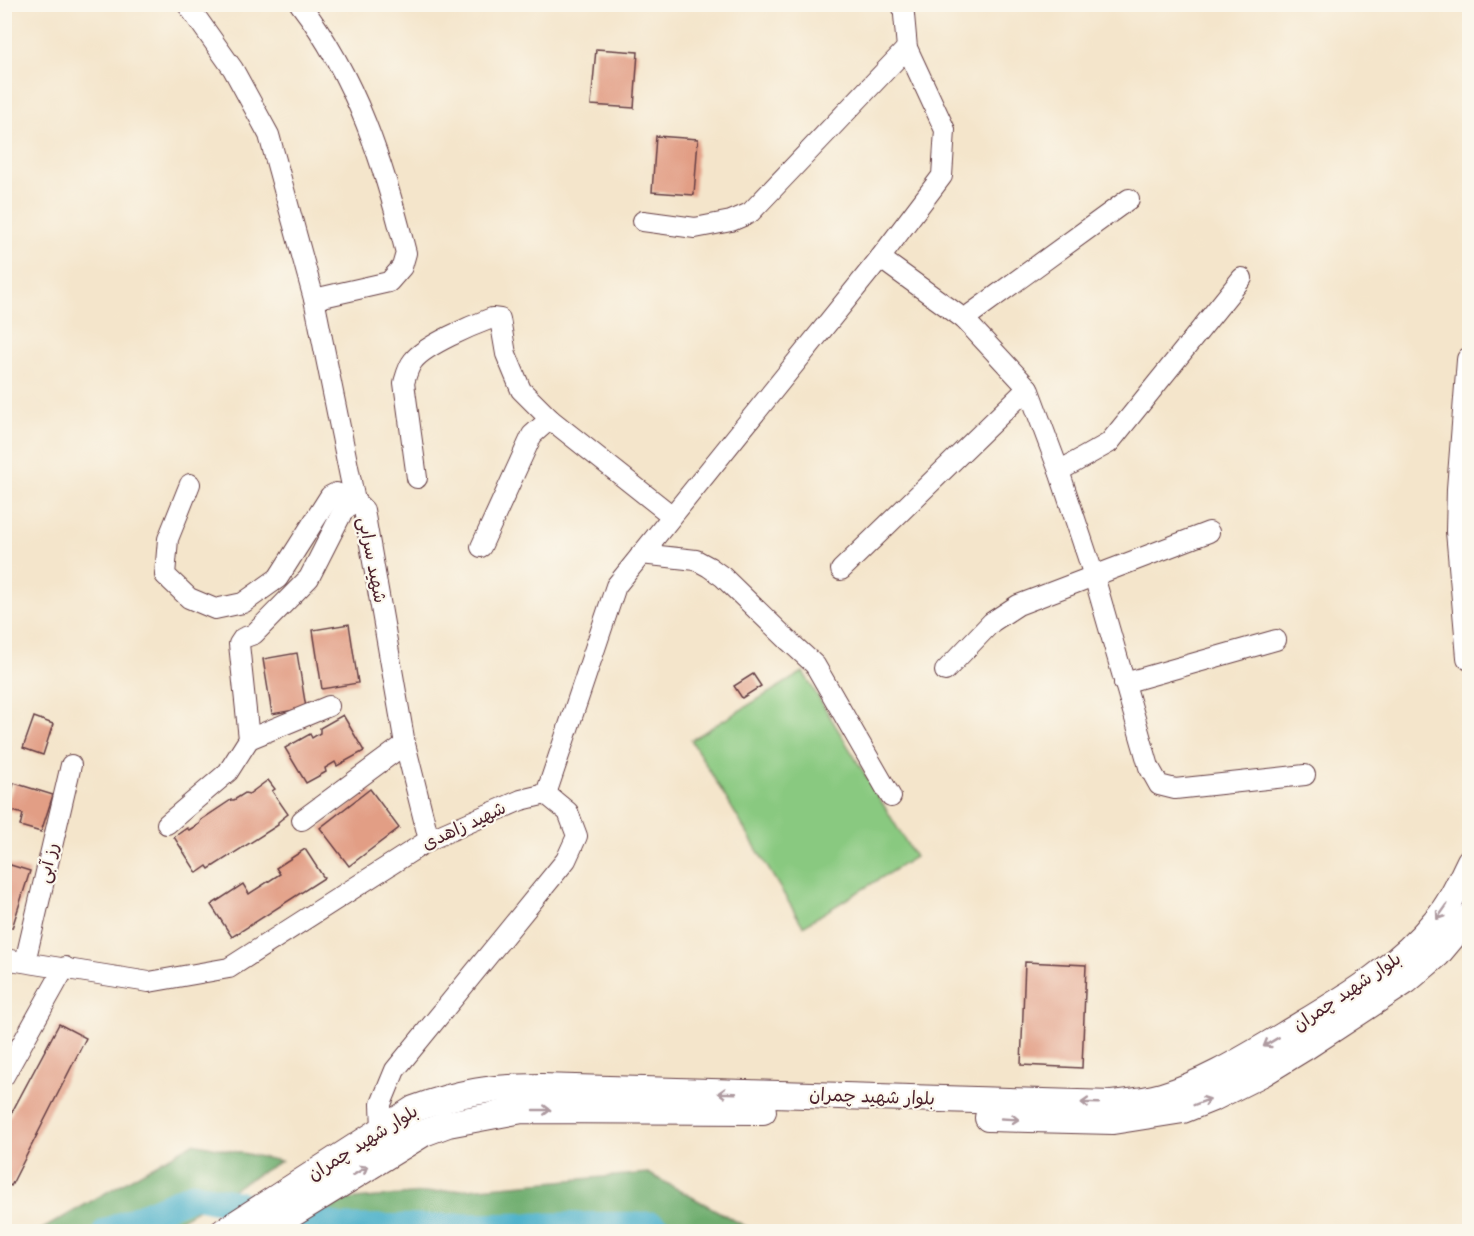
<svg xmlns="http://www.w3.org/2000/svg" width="1474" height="1236" viewBox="0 0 1474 1236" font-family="'Balsamiq Sans','Playpen Sans Arabic',sans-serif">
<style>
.green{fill:#89c980;stroke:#6a7456;stroke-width:1.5}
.forest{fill:#6ead6e;stroke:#5c664c;stroke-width:1.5}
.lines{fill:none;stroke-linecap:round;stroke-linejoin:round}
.river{stroke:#4bb1ca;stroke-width:27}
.building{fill:#e29e85}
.minor-casing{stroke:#643d43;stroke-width:22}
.major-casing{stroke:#643d43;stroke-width:28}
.minor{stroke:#fff;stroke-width:20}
.major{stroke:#fff;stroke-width:26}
.oneway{stroke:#ae9aa0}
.labels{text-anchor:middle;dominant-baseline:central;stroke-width:4.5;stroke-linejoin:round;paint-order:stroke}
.street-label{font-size:18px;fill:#4a1f2b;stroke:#fbf7ec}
</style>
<rect width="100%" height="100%" fill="#fbf7ec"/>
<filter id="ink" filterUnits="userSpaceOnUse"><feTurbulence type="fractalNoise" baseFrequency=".0167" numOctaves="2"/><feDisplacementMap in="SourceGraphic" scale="12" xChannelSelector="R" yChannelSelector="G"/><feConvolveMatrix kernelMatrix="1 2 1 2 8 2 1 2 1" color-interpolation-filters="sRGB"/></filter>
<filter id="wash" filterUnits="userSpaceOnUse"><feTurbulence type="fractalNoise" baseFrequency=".008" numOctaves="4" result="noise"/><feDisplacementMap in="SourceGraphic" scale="24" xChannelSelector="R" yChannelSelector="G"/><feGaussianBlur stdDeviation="1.35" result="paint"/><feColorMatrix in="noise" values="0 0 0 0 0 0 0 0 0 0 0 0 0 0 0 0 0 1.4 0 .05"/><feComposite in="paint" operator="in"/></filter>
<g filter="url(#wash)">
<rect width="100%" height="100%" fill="#f4e5cb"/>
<polygon class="green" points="803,672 915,857 803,926 691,740"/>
<g class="forest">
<polygon points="193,1143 281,1161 161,1231 39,1231"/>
<polygon points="648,1173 754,1231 295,1231 344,1200"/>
</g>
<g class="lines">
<polyline class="river" points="106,1232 193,1195 316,1220 341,1228 652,1225 663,1232"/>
</g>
<g id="blocks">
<g class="building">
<polygon points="596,49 638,52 634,108 591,105"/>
<polygon points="656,136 698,139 694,195 652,192"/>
<polygon points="349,624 358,683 322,689 313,630"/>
<polygon points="297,653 306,708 272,714 263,659"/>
<polygon points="753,674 761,686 742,698 734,686"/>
<polygon points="343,715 364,751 337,766 335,762 325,768 326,772 306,783 285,748 310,734 312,738 320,733 320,728"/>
<polygon points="34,717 53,724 43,755 23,748"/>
<polygon points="4,745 11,747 5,769 4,769"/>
<polygon points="268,780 275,789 272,791 288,814 278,822 278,825 209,869 207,866 197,873 174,837 187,828 189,830 199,824 201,820 231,800 234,800 245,793 249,794"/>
<polygon points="14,783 53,795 41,832 20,826 23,814 6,809"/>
<polygon points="370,789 399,828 349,866 320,828"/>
<polygon points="305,849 324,878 232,937 211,905 243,884 249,894 280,874 276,868"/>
<polygon points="4,863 30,871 12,928 4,925"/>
<polygon points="1025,962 1086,965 1082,1068 1021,1065"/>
<polygon points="59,1024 86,1038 11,1186 4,1182 4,1127"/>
</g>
</g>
</g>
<g filter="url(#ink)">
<use href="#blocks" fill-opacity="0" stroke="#643d43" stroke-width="1.5"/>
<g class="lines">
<defs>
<g id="minor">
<polyline points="187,4 233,69 269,135 314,299 355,501"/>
<path d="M300,4C356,77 384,165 406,253L402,267L389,282L314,299"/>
<polyline points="643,221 695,228 731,221 750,213 907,48"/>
<polyline points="880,258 964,319 1028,388 1059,471 1094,576 1149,767 1159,785 1175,789 1305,775"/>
<polyline points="964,319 1129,199"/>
<polyline points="1059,471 1109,443 1242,278"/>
<path d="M417,478L404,383C406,376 408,367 413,361C425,345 473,325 492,318L500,319L506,354L521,390L550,419L671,515"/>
<path d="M190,484L168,539L165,575L189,598L215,609L243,603L278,578L330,496L336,493C348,496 356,501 364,510L405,744L429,840"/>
<polyline points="481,547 532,435 550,419"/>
<polyline points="641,554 696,560 709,567 723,577 790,642 815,665 891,797"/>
<polyline points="841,570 1028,388"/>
<polyline points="945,671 992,622 1018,605 1209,532"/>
<polyline points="1124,683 1276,640"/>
<polyline points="249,739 329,706"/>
<polyline points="546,794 616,586 880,258 942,176 945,130 907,48 903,4"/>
<polyline points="302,820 405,744"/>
<polyline points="167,824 228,772 249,739 239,644 243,638 254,634 309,578 343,511 355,501"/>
<polyline points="4,959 149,982 229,968 429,840 521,800 546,794 568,812 577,836 566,860 395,1070 381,1104 382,1130"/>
<polyline points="25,962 71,765"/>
<polyline points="4,1076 65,967"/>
</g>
<g id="major">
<polyline points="1470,360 1460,489 1459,531 1470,657"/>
<polyline points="988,1118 1113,1121 1183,1110 1213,1098 1263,1073 1307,1046 1406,981 1438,954 1470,916"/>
<path d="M223,1232L414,1109C460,1092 492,1087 541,1087L1112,1104C1129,1102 1145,1101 1162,1096C1205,1083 1245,1058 1284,1035C1338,1002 1396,970 1436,920C1451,903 1460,881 1470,861"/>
<polyline points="263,1232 424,1133 448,1124 522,1110 763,1111"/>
</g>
</defs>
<use href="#minor" class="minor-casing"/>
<use href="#major" class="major-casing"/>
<use href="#minor" class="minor"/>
<use href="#major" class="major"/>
</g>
<defs><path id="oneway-shaft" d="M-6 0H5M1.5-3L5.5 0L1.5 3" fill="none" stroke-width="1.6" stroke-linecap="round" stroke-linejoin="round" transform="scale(1.5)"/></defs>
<g class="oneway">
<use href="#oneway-shaft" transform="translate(1442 912) rotate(125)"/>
<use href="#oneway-shaft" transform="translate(1271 1042) rotate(149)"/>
<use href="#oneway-shaft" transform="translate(727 1093) rotate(-178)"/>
<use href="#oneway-shaft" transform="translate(1202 1102) rotate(-21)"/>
<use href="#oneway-shaft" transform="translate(1090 1103) rotate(-178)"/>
<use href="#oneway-shaft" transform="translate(542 1110)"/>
<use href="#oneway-shaft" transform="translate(1010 1119) rotate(3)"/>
<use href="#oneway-shaft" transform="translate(360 1171) rotate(-31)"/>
</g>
</g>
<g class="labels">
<g class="street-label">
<text transform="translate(372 560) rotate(79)">شهید سرابی</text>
<text transform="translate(464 826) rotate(-25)">شهید زاهدی</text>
<text transform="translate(48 863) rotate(-77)">رز آبی</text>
<text transform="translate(1347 992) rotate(-34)">بلوار شهید چمران</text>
<text transform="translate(872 1097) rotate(2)">بلوار شهید چمران</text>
<text transform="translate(363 1143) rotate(-32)">بلوار شهید چمران</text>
</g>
</g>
<rect width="1474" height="1236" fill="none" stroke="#fbf7ec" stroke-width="24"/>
</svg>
